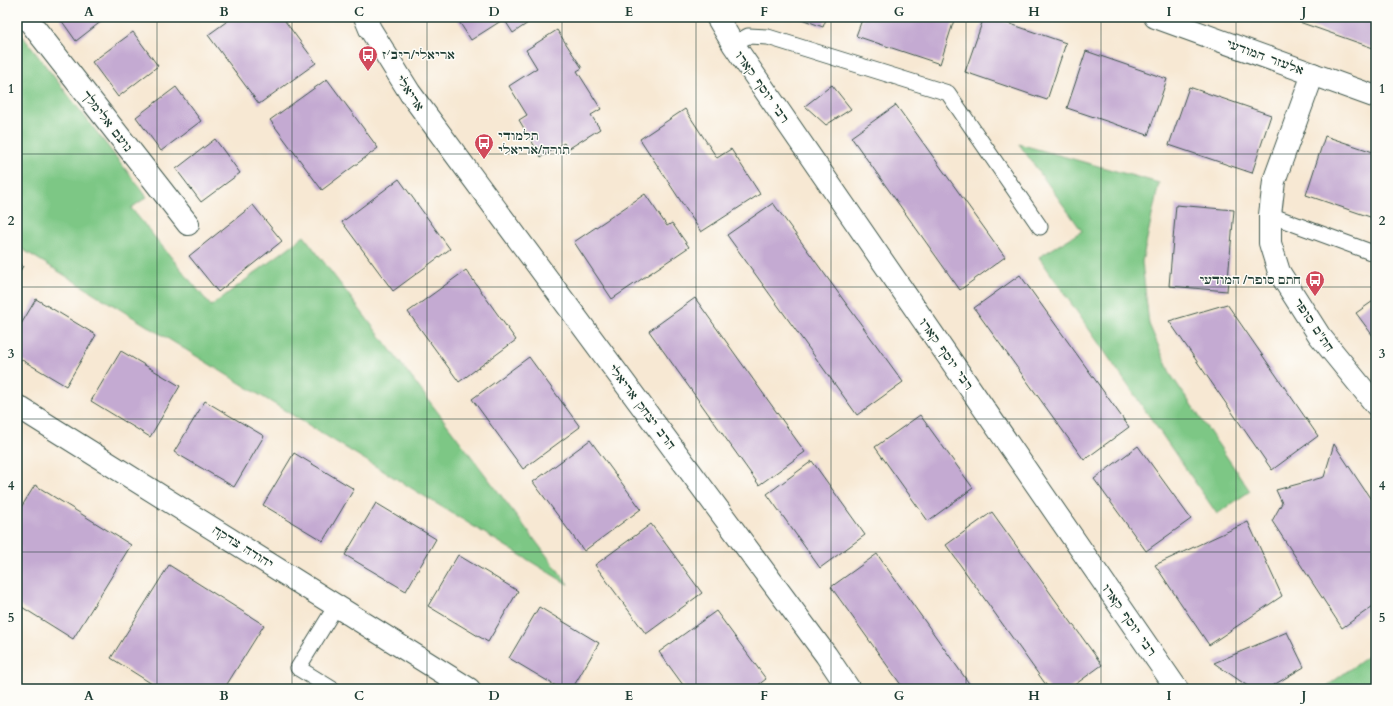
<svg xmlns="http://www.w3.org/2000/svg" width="1393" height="706" viewBox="0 0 1393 706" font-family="Cardo,'Frank Ruhl Libre',serif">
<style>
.green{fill:#7dc785;stroke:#4e825c}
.building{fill:#c4aad2}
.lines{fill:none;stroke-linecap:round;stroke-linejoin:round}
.lane-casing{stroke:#3f574c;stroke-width:17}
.street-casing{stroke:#3f574c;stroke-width:24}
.secondary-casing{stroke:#3f574c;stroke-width:24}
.lane{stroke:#fff;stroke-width:15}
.street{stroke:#fff;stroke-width:22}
.secondary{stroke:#fff;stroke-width:22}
.grid{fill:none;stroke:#1f3d34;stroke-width:1;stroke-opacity:0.55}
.labels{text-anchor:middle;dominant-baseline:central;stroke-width:3;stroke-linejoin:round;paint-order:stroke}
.poi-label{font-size:12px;font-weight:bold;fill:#1f3d34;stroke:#fdfcf7;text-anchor:start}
.street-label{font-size:12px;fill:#1f3d34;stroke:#fdfcf7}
.neatline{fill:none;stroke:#1f3d34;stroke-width:1.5}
.grid-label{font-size:13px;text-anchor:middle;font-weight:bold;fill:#1f3d34}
</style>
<rect width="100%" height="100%" fill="#fdfcf7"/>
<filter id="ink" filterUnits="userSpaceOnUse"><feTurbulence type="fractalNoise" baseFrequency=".025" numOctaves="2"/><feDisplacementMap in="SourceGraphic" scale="8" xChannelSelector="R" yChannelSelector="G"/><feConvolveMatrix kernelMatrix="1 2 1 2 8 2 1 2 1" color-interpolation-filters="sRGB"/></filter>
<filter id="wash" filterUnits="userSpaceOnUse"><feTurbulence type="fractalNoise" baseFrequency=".012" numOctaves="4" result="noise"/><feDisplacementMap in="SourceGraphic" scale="16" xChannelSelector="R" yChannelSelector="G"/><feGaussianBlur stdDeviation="0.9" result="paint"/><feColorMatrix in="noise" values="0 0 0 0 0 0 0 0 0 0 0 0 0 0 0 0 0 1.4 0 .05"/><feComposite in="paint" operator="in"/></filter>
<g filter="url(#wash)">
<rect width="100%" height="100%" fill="#f7e8d3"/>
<g class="green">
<polygon points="17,29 147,197 131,208 211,306 304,236 569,585 17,246"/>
<polygon points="1019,144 1159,183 1142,262 1149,324 1171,375 1250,491 1217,514 1039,257 1082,231"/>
<polygon points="1369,655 1372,689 1323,689"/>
</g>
<g id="blocks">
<g class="building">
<polygon points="59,17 107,17 76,41"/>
<polygon points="233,17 282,17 316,63 259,104 208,35"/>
<polygon points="456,17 537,17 513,33 504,19 471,40"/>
<polygon points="796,17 827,17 823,27"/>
<polygon points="863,17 955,17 940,64 856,36"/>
<polygon points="984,17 990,17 1066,43 1047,100 965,72"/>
<polygon points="1285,17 1376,17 1376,49"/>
<polygon points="557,30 582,68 577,71 601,109 591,115 600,129 568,149 564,143 541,157 519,120 527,115 509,86 537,68 526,50"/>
<polygon points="133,32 158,66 118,97 92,62"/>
<polygon points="1086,51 1167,79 1148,135 1067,108"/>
<polygon points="327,79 378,148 322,190 270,120"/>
<polygon points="832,85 851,109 826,125 805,106"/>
<polygon points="176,87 201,121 161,151 136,117"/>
<polygon points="1189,87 1271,115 1252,173 1169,145"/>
<polygon points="896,105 1005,257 960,290 851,137"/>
<polygon points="685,109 717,158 731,149 760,194 701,232 640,139"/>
<polygon points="1325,136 1376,153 1376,219 1306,195"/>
<polygon points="215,139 240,173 201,202 176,169"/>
<polygon points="399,179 450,249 393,291 342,222"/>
<polygon points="645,194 667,226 672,223 689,247 612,299 574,242"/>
<polygon points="773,203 903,382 857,415 727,235"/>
<polygon points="253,205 282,241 218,292 189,256"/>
<polygon points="1176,205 1234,210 1227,291 1169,286"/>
<polygon points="17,262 23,266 17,276"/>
<polygon points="466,270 516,340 459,382 408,312"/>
<polygon points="1020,275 1129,427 1084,460 974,308"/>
<polygon points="695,298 805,452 759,485 649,331"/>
<polygon points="36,299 96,335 66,386 17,357 17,331"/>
<polygon points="1376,299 1376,340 1356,313"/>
<polygon points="1227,304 1318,436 1272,470 1169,321"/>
<polygon points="121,351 180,386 150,437 91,401"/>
<polygon points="529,357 580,427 523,469 472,399"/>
<polygon points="205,401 264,436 234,487 174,452"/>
<polygon points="920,415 973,488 928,521 875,447"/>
<polygon points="590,440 641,509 584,551 533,482"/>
<polygon points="1334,444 1376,507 1376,604 1342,628 1272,521 1282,503 1276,490 1324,477"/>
<polygon points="1138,446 1191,519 1146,551 1094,479"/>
<polygon points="294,453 354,489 323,541 263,505"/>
<polygon points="812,461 865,535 820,568 767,494"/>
<polygon points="35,485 131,545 73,639 17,604 17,514"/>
<polygon points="376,503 436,539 406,591 345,555"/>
<polygon points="992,512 1102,665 1069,689 1049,689 946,545"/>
<polygon points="1248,522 1282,596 1209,645 1155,565"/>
<polygon points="651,524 702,593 646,634 595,565"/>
<polygon points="877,554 973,689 904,689 831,587"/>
<polygon points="458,555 518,591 488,642 428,606"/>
<polygon points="169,565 264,625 224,689 160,689 111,658"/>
<polygon points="539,607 599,643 572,689 561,689 509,658"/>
<polygon points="716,611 766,679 753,689 686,689 659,652"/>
<polygon points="1287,632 1304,667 1267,689 1252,689 1214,663"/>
</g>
</g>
</g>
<g filter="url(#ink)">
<use href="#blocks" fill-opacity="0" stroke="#3f574c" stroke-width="1"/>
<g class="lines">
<defs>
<g id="lane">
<polyline points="733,44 748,36 768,37 948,93 1040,227"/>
<polyline points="1270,215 1376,254"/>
<polyline points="332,689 298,668 336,606"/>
</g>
<g id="street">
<polyline points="26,17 188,224"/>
<polyline points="365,17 370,29 410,93 826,655 849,689"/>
<polyline points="717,17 733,44 1177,689"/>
</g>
<g id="secondary">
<polyline points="1155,17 1376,97"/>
<polyline points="1313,74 1274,181 1270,215 1270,243 1279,272 1319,335 1376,405"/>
<polyline points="17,406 469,689"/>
</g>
</defs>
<use href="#lane" class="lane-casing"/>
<use href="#street" class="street-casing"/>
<use href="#secondary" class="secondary-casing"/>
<use href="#lane" class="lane"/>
<use href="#street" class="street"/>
<use href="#secondary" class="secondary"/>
</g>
</g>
<path class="grid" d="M157,17V689M292,17V689M427,17V689M562,17V689M696,17V689M831,17V689M966,17V689M1101,17V689M1236,17V689M17,154H1376M17,287H1376M17,419H1376M17,552H1376"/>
<defs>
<symbol id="bus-pin" viewBox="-11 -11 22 30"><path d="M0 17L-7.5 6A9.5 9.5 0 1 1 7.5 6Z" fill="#d1495b" stroke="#fdfcf7"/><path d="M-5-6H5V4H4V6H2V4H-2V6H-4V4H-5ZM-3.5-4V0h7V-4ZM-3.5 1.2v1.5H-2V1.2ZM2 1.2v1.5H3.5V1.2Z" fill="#fff"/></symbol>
</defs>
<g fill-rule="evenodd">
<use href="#bus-pin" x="357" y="44" width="22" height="30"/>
<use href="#bus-pin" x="473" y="132" width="22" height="30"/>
<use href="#bus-pin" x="1304" y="269" width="22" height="30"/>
</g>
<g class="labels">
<g class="poi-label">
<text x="382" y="55">אריאלי/ריב׳ז</text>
<text x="498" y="136">תלמודי<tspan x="498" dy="14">תורה/אריאלי</tspan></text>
<text x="1301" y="280" text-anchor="end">חתם סופר/ המודעי</text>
</g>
<g class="street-label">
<text transform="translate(1265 57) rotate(20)">אלעזר המודעי</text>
<text transform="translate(762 87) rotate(55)">רבי יוסף קארו</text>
<text transform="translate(410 93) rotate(56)">אריאלי</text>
<text transform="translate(107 121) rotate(52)">נועם אלימלך</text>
<text transform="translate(1314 325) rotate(56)">חת"ם סופר</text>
<text transform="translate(946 354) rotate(55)">רבי יוסף קארו</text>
<text transform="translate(642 407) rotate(53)">הרב יצחק אריאלי</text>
<text transform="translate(243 547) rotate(32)">יהודה צדקה</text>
<text transform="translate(1129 620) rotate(55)">רבי יוסף קארו</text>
</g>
</g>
<rect width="1393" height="706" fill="none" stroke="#fdfcf7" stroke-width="44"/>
<rect x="22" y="22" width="1349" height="662" class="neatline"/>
<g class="grid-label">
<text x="89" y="16">A</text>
<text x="224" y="16">B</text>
<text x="359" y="16">C</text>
<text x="494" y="16">D</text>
<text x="629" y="16">E</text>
<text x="764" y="16">F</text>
<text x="899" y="16">G</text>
<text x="1034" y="16">H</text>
<text x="1169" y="16">I</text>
<text x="1304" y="16">J</text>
<text x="11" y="93">1</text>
<text x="1382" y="93">1</text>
<text x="11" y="225">2</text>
<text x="1382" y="225">2</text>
<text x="11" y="358">3</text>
<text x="1382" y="358">3</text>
<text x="11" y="490">4</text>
<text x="1382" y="490">4</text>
<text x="11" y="622">5</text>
<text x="1382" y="622">5</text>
<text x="89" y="700">A</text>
<text x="224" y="700">B</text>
<text x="359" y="700">C</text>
<text x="494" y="700">D</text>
<text x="629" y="700">E</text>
<text x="764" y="700">F</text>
<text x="899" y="700">G</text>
<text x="1034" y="700">H</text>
<text x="1169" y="700">I</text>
<text x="1304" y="700">J</text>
</g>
</svg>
